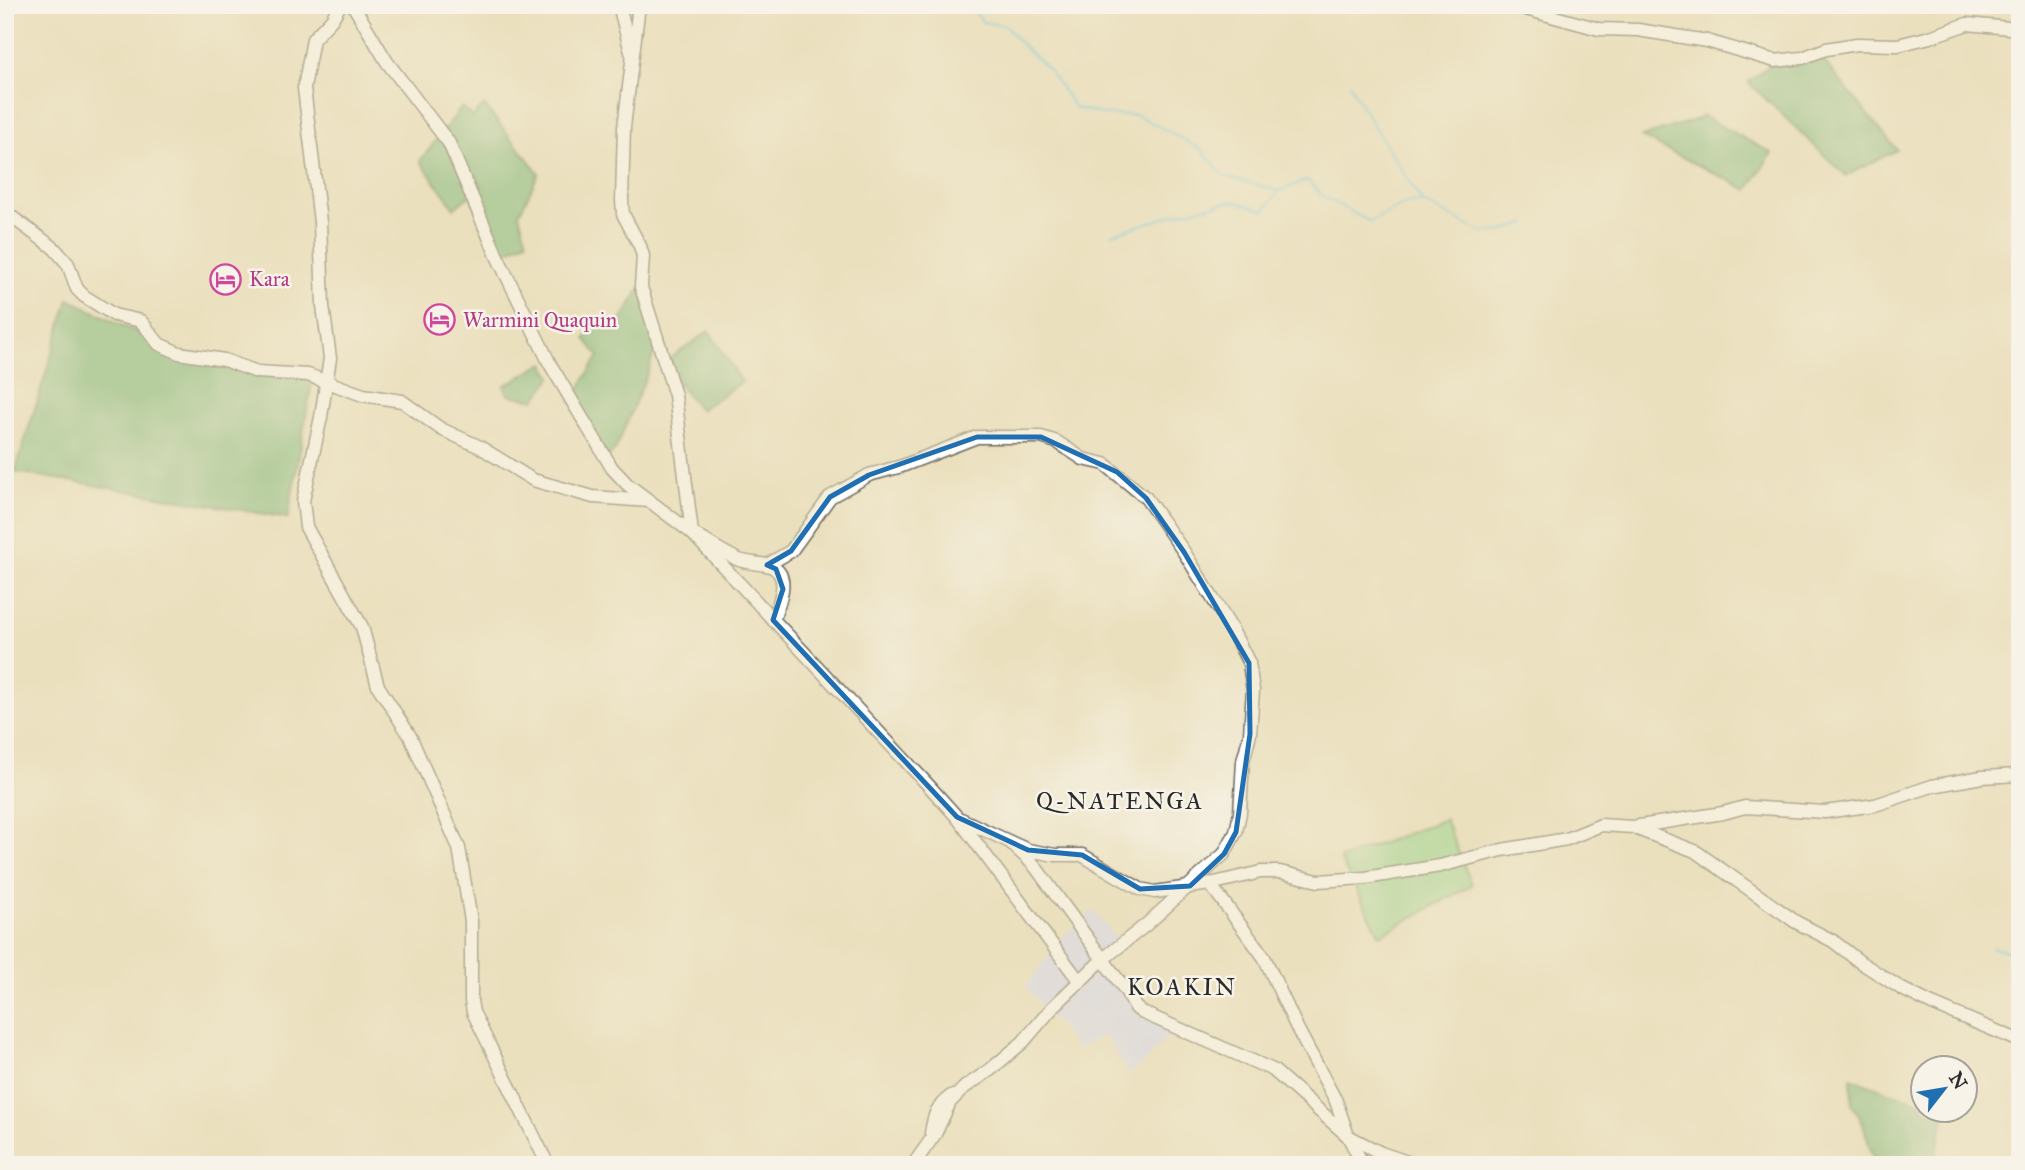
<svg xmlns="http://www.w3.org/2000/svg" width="2025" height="1170" viewBox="0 0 2025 1170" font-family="'IM FELL Great Primer',serif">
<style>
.built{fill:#d4d8f9}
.green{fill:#91d38b;stroke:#5e7f5b;stroke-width:2}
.forest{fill:#74b577;stroke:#507051;stroke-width:2}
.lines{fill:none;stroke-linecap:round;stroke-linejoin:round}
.stream{stroke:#61c3df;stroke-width:2.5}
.minor-casing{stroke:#6e6a5e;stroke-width:15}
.minor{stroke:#fff;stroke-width:12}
.marked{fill:none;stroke:#1f6fb2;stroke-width:5;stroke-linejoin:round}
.labels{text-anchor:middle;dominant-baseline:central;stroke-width:5;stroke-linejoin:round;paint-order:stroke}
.hotel-label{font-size:21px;fill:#b23c85;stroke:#f7f3e8;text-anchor:start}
.quarter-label{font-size:24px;letter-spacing:2px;fill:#2b2b2b;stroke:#f7f3e8}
</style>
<rect width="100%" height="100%" fill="#f7f3e8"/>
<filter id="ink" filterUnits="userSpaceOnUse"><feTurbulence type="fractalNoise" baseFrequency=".0143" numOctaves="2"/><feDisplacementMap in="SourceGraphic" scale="14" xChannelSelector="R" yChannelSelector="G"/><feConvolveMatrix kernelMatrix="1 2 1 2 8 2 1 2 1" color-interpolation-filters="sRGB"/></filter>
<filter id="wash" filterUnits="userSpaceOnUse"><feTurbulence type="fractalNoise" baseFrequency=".00686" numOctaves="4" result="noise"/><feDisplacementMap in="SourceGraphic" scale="28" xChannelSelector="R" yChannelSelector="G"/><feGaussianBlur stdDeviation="1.57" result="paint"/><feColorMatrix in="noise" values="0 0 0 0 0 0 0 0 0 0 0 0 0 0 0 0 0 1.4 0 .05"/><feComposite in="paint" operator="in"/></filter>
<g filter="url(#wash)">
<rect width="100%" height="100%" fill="#ebe0be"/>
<polygon class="built" points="1093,910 1121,945 1102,960 1135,1006 1177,1028 1130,1076 1104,1035 1079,1050 1026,987 1062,938"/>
<polygon class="green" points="1445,819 1472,885 1380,935 1340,859"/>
<g class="forest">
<polygon points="1817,53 1897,150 1846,176 1748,82 1775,61"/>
<polygon points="484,105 539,173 519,214 527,241 497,256 471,195 454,208 420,161 462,107 473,117"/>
<polygon points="1702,116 1772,153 1748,190 1641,137 1698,119"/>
<polygon points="641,287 656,347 648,372 615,451 605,459 571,401 599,356 585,339 598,320 615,331"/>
<polygon points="69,299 179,353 313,377 288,518 15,472"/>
<polygon points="709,331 742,382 700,410 668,372 665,362"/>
<polygon points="544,363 552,377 535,400 509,395 504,386"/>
<polygon points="1851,1078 1923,1104 1924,1110 1945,1112 1934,1165 1875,1165 1863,1124 1852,1103"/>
</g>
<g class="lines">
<g class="stream">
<polyline points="969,5 983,22 1006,26 1022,45 1048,69 1075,108 1107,115 1137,115 1201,149 1224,176 1279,191 1307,180 1324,197 1370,222 1405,204 1422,202 1479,231 1501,232 1526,223"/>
<path d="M1350,84C1371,126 1398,162 1422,202"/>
<polyline points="1112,234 1182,212 1233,201 1264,210 1279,191"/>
<polyline points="1992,948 2020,953"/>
</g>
</g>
</g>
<g filter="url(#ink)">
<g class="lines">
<defs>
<g id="minor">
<polyline points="340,5 332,19 313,39 304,88 320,222 323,306 330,358 321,417 303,501 306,527 362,627 378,686 410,736 459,848 471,921 471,1001 473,1012 548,1165"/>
<polyline points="353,5 387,62 449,143 497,256 550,364 612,468 627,484 692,533 930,787 957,817 1080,982"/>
<polyline points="619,5 631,52"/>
<path d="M639,5L624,127L622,200L623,214L640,246L643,256L641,287L675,395L692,533C707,542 723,553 739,560C748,563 757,563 766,565C794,571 779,603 773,620"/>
<polyline points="1511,5 1599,29 1638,30 1707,41 1775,61 1802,58 1826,49 1857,44 1898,45 1930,37 1967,24 2020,29"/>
<polyline points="5,212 54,248 68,264 77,289 84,296 114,315 141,321 159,344 179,353 224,360 257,372 308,375 363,395 402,401 441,429 480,447 533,480 593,497 649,501"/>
<polyline points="767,565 791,551 830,497 869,475 902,466 977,437 1041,437 1057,442 1083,459 1105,464 1146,498 1184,552 1231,628 1249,663 1253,690 1250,734 1243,761 1240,813 1236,832 1224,854 1147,924 1102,960 1053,1007 1023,1042 990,1070 965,1087 950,1102 935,1134 913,1165"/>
<polyline points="961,819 1010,842 1034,865 1126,991 1135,1007 1141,1012 1273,1070 1348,1136 1363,1165"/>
<polyline points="1637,829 1695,851 1796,922 1833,941 1860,962 1902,989 1932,1004 2020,1041"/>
<polyline points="1010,842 1028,850 1055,855 1082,855 1140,889 1155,892 1210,884 1261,872 1280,872 1318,881 1365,878 1440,866 1502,850 1567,839 1601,825 1633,827 1723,813 1745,807 1825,812 1875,805 1932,786 1982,777 2020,775"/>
<polyline points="1210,884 1264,957 1297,1028 1336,1101 1348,1136 1381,1153 1416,1165"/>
<path d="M931,1133C934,1115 936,1107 951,1096"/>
</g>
</defs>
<use href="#minor" class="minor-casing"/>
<use href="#minor" class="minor"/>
</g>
</g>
<path d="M0 0H2025V1170H0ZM977,437H1041L1117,472L1146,498L1184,552L1249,663L1250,734L1236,832L1224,854L1190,886L1140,889L1082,855L1028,850L957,817L773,620L783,589L776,569L767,565L791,551L830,497L869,475Z" fill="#ebe0be" fill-opacity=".55" fill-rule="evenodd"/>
<path class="marked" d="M977,437H1041L1117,472L1146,498L1184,552L1249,663L1250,734L1236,832L1224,854L1190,886L1140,889L1082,855L1028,850L957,817L773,620L783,589L776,569L767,565L791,551L830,497L869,475Z"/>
<defs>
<symbol id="hotel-ring" viewBox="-11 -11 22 22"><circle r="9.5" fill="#f7f3e8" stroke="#d1479c" stroke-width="1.5"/><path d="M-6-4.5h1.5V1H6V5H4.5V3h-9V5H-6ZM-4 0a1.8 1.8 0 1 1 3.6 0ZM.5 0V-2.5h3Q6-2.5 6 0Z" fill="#d1479c"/></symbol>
</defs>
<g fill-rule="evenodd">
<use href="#hotel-ring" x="208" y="262" width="35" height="35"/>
<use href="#hotel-ring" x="422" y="302" width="35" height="35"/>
</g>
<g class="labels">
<g class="hotel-label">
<text x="249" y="279">Kara</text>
<text x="463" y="320">Warmini Quaquin</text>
</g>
<g class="quarter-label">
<text x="1120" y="801">Q-NATENGA</text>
<text x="1182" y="987">KOAKIN</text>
</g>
</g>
<rect width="2025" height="1170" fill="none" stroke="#f7f3e8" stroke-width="28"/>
<g transform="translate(1944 1089) rotate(59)"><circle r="33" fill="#f7f3e8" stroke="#a5a39c" stroke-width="2"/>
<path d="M0-5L12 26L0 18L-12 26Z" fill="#1f6fb2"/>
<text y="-10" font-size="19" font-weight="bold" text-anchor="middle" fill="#2b2b2b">N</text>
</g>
</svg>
